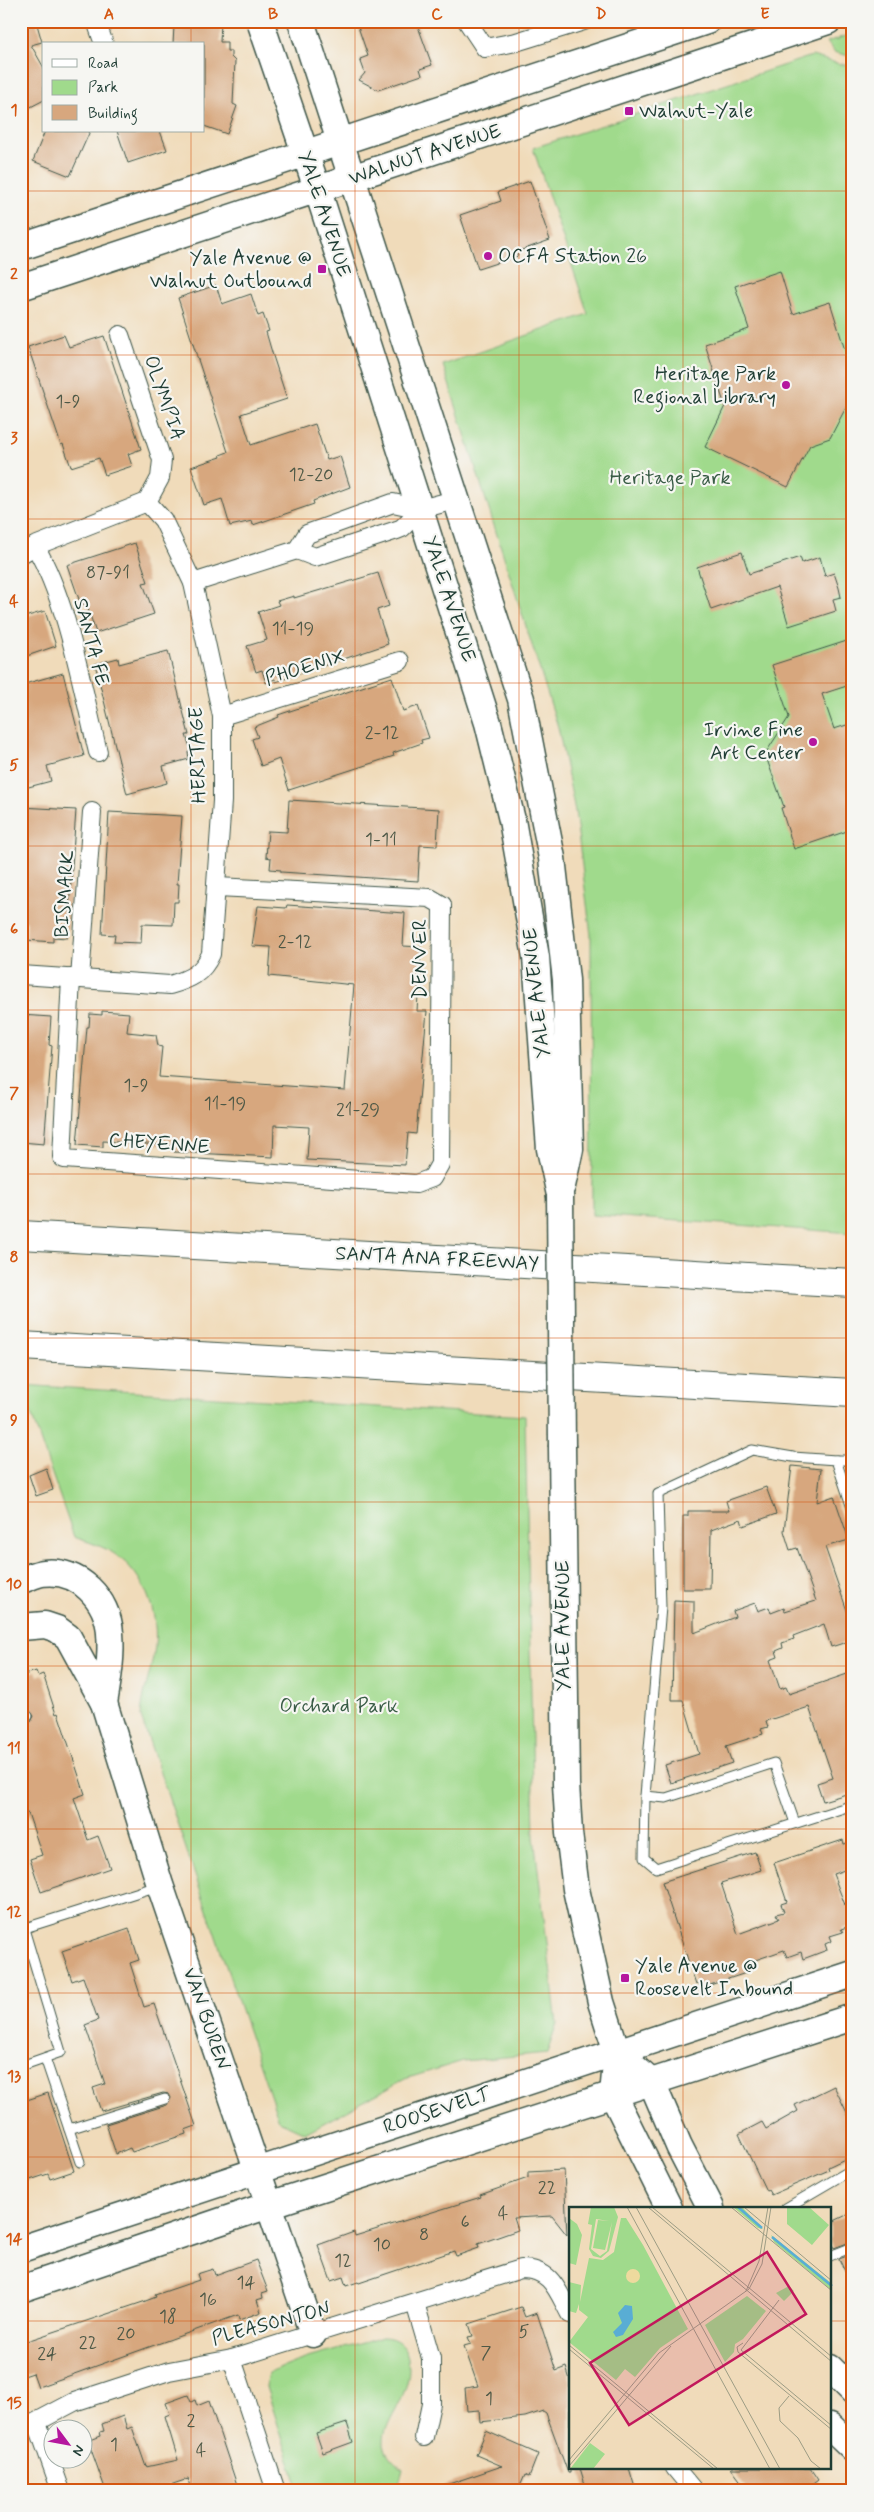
<svg xmlns="http://www.w3.org/2000/svg" width="874" height="2512" viewBox="0 0 874 2512" font-family="Mynerve,sans-serif">
<style>
.green{fill:#a0da8c;stroke:#608c60}
.building{fill:#d7a77e}
.lines{fill:none;stroke-linecap:round;stroke-linejoin:round}
.lane-casing{stroke:#3e5548;stroke-width:11}
.street-casing{stroke:#3e5548;stroke-width:20}
.secondary-casing{stroke:#3e5548;stroke-width:29}
.highway-casing{stroke:#3e5548;stroke-width:30}
.lane{stroke:#fff;stroke-width:9}
.street{stroke:#fff;stroke-width:18}
.secondary{stroke:#fff;stroke-width:26}
.highway{stroke:#fff;stroke-width:28}
.secondary-bridge-casing{stroke:#3e5548;stroke-width:29;stroke-linecap:butt}
.secondary-bridge{stroke:#fff;stroke-width:26}
.grid{fill:none;stroke:#d45610;stroke-width:1;stroke-opacity:0.55}
.poi-dot{fill:#b5179e;stroke:#f6f6f2;stroke-width:2}
.labels{text-anchor:middle;dominant-baseline:central;stroke-width:4.5;stroke-linejoin:round;paint-order:stroke}
.number-label{font-size:18px;fill:#4d5846}
.poi-label{font-size:20px;fill:#1f3d34;stroke:#f6f6f2;text-anchor:start}
.street-label{font-size:20px;fill:#1f3d34;stroke:#f6f6f2}
.park-label{font-size:20px;fill:#395c46;stroke:#f6f6f2}
.inset-river{fill:none;stroke:#59add4;stroke-width:2.5}
.inset-road{fill:none;stroke:#9c9c84;stroke-width:1}
.view{fill:#c2185b;fill-opacity:0.15;stroke:#c2185b;stroke-width:2.5}
.inset-edge{fill:none;stroke:#1f3d34;stroke-width:2.5}
.neatline{fill:none;stroke:#d45610;stroke-width:2}
.grid-label{font-size:16px;text-anchor:middle;font-weight:bold;fill:#d45610}
</style>
<rect width="100%" height="100%" fill="#f6f6f2"/>
<filter id="ink" filterUnits="userSpaceOnUse"><feTurbulence type="fractalNoise" baseFrequency=".02" numOctaves="2"/><feDisplacementMap in="SourceGraphic" scale="10" xChannelSelector="R" yChannelSelector="G"/><feConvolveMatrix kernelMatrix="1 2 1 2 8 2 1 2 1" color-interpolation-filters="sRGB"/></filter>
<filter id="wash" filterUnits="userSpaceOnUse"><feTurbulence type="fractalNoise" baseFrequency=".0096" numOctaves="4" result="noise"/><feDisplacementMap in="SourceGraphic" scale="20" xChannelSelector="R" yChannelSelector="G"/><feGaussianBlur stdDeviation="1.12" result="paint"/><feColorMatrix in="noise" values="0 0 0 0 0 0 0 0 0 0 0 0 0 0 0 0 0 1.4 0 .05"/><feComposite in="paint" operator="in"/></filter>
<g filter="url(#wash)">
<rect width="100%" height="100%" fill="#f0dbba"/>
<g class="green">
<polygon points="853,34 853,57 834,52 827,42 836,39 837,41 839,38"/>
<polygon points="812,56 840,64 853,65 853,1233 592,1215 591,935 575,811 558,727 443,365 588,314 533,148"/>
<path d="M21,1385L525,1416L534,1837L557,2024L547,2053L463,2061L405,2079L305,2133L279,2121L141,1717C142,1695 150,1675 154,1653C161,1614 144,1568 106,1549C96,1544 85,1541 74,1537Z"/>
<path d="M382,2337C412,2337 413,2370 404,2392C394,2419 365,2445 403,2469L397,2491H299L266,2387L269,2374C303,2355 345,2350 382,2337Z"/>
</g>
<g id="blocks">
<g class="building">
<polygon points="21,21 36,21 42,42 31,45 44,68 44,100 21,112"/>
<polygon points="189,21 221,22 220,42 227,42 227,51 231,51 231,57 235,61 233,104 237,106 227,134 204,126 204,44 173,44 174,26 189,26"/>
<polygon points="356,21 416,21 432,65 420,69 422,75 378,90 359,80 365,73 360,59 368,56"/>
<polygon points="45,131 90,131 70,176 33,161"/>
<polygon points="117,131 160,131 167,150 128,163"/>
<polygon points="530,181 550,240 516,252 518,256 478,269 460,215 501,201 498,192"/>
<polygon points="780,271 793,314 830,302 853,376 853,394 830,438 810,445 788,487 705,447 725,406 705,344 749,329 735,286"/>
<polygon points="216,285 222,304 251,294 258,316 263,314 269,331 266,332 273,356 287,399 241,414 251,445 315,424 327,460 340,456 350,487 313,501 314,504 253,525 252,521 230,526 222,499 204,505 191,467 221,457 220,455 228,452 178,298"/>
<polygon points="64,335 69,347 104,336 141,449 128,454 132,466 105,475 99,458 71,467 63,444 61,445 28,347"/>
<polygon points="135,543 148,582 143,583 154,614 96,633 86,603 81,605 67,565"/>
<polygon points="742,552 749,574 800,557 802,563 820,557 825,576 834,573 839,588 841,597 833,599 836,611 789,626 777,587 711,610 697,567"/>
<polygon points="378,573 389,606 377,610 388,644 276,682 275,679 266,683 262,670 256,672 247,646 267,640 258,612 279,605 277,601 294,596 294,598"/>
<polygon points="45,611 56,646 21,658 21,618"/>
<polygon points="853,639 853,684 822,694 834,729 853,723 853,829 794,849 781,808 784,807 765,754 789,717 772,665"/>
<polygon points="168,651 189,735 186,735 191,751 188,752 189,759 163,766 167,783 127,794 95,664 118,658 119,664"/>
<polygon points="63,673 84,756 47,766 51,781 21,789 21,685"/>
<polygon points="392,677 403,711 418,706 429,738 421,740 422,743 393,753 394,756 289,790 279,759 261,766 252,739 258,737 254,727 279,717 278,715"/>
<polygon points="289,800 439,809 437,846 420,845 418,881 281,872 281,870 270,869 271,858 266,857 268,831 287,832"/>
<polygon points="21,807 76,810 67,938 53,937 53,942 26,940 27,921 21,921"/>
<polygon points="109,812 182,816 177,884 179,884 178,902 174,902 173,925 142,924 141,943 114,942 115,935 102,934"/>
<polygon points="287,905 405,913 403,946 421,947 417,1011 427,1011 416,1134 408,1133 405,1165 307,1160 309,1127 274,1125 273,1157 174,1152 174,1146 103,1141 103,1147 77,1145 87,1027 89,1027 90,1014 102,1015 102,1011 129,1013 127,1032 156,1035 158,1046 162,1047 159,1077 345,1090 354,985 269,976 271,947 252,946 258,906 286,908"/>
<polygon points="21,1015 51,1017 49,1045 52,1046 44,1144 21,1142 26,1068 22,1068 25,1033 21,1033"/>
<polygon points="792,1466 821,1469 817,1502 834,1496 849,1540 825,1547 853,1628 853,1640 831,1647 824,1624 793,1636 794,1639 782,1643 783,1648 776,1651 778,1657 770,1660 780,1689 786,1687 789,1694 853,1672 853,1792 823,1801 817,1783 833,1778 809,1707 766,1721 768,1727 761,1729 763,1734 726,1746 732,1763 671,1783 665,1765 699,1754 683,1700 672,1700 674,1600 694,1601 694,1633 735,1617 733,1611 755,1603 758,1611 769,1607 771,1613 784,1608 785,1611 816,1601 797,1548 790,1550 784,1531"/>
<polygon points="46,1468 53,1490 36,1496 29,1475"/>
<polygon points="766,1487 776,1514 743,1526 741,1519 711,1530 710,1589 683,1589 683,1516 688,1516 688,1511 729,1511 726,1501"/>
<polygon points="36,1671 38,1676 43,1674 56,1714 58,1713 85,1794 74,1798 88,1840 98,1836 110,1868 41,1892 30,1859 42,1855 28,1813 21,1815 21,1725 31,1722 34,1716 29,1710 21,1712 21,1676"/>
<polygon points="843,1840 844,1844 849,1843 853,1855 853,1867 833,1874 845,1905 853,1902 853,1925 841,1929 843,1932 830,1936 832,1941 825,1944 827,1950 803,1959 801,1952 787,1957 784,1950 747,1963 748,1967 745,1968 746,1973 701,1988 699,1983 696,1984 662,1882 755,1852 761,1870 721,1883 738,1934 779,1919 776,1914 784,1912 781,1904 787,1902 774,1863"/>
<polygon points="129,1928 139,1960 130,1963 144,2007 154,2004 196,2126 185,2130 186,2134 132,2152 130,2148 116,2154 106,2124 167,2105 171,2098 169,2094 163,2093 101,2111 93,2088 105,2084 85,2025 98,2020 83,1977 72,1981 62,1951"/>
<polygon points="834,2086 853,2125 853,2155 828,2167 829,2170 771,2195 768,2190 766,2191 739,2134 762,2122 766,2129 798,2111 795,2105"/>
<polygon points="48,2093 74,2171 50,2179 48,2174 21,2183 21,2102"/>
<polygon points="564,2170 567,2235 552,2216 514,2218 518,2230 478,2244 479,2248 456,2256 454,2251 359,2283 358,2282 346,2286 343,2277 331,2281 318,2245 354,2232 355,2236 481,2197 480,2195 528,2178 528,2172"/>
<polygon points="853,2212 853,2241 834,2248 830,2241 830,2223"/>
<polygon points="853,2254 853,2288 839,2259"/>
<polygon points="256,2260 268,2291 262,2293 263,2298 257,2300 261,2312 239,2320 238,2315 38,2387 33,2373 21,2377 21,2343 143,2302 156,2297 155,2295 199,2280 197,2274 213,2269 215,2275"/>
<polygon points="521,2307 525,2317 537,2313 556,2371 566,2367 570,2380 570,2473 568,2473 546,2413 543,2411 525,2417 480,2422 479,2410 467,2411 465,2388 478,2386 464,2346 471,2344 468,2337 473,2336 469,2324"/>
<polygon points="188,2395 191,2402 195,2400 197,2406 209,2401 239,2491 191,2491 188,2479 152,2491 106,2491 88,2441 101,2436 100,2432 104,2431 102,2424 123,2416 127,2429 132,2427 146,2467 178,2460 165,2416 170,2414 166,2403"/>
<polygon points="347,2423 353,2442 323,2453 316,2433"/>
<polygon points="486,2431 538,2454 529,2477 525,2475 518,2491 438,2491 437,2488 502,2466 476,2455"/>
<polygon points="580,2468 629,2468 636,2491 587,2491"/>
<polygon points="731,2468 810,2468 818,2480 804,2491 748,2491"/>
</g>
</g>
</g>
<g filter="url(#ink)">
<use href="#blocks" fill-opacity="0" stroke="#3e5548" stroke-width="1"/>
<g class="lines">
<defs>
<g id="lane">
<polyline points="836,1460 853,1460"/>
<polyline points="853,1511 836,1460 793,1457 752,1450 658,1494 661,1607 645,1796 644,1858 656,1868 853,1805"/>
<polyline points="21,1719 28,1716"/>
<polyline points="645,1796 666,1798 774,1763 795,1823"/>
<polyline points="21,1919 61,2052 21,2066"/>
<polyline points="25,1928 158,1886"/>
<polyline points="45,2058 80,2162"/>
<polyline points="69,2129 165,2099"/>
<polyline points="786,2208 851,2170 853,2172"/>
<polyline points="830,2256 853,2247"/>
</g>
<g id="street">
<polyline points="96,21 104,44"/>
<polyline points="467,21 485,48 516,42 584,21"/>
<polyline points="120,335 162,460 160,478 147,502"/>
<path d="M35,546C68,602 82,688 98,752"/>
<polyline points="297,550 307,534 393,503 421,509 458,499"/>
<path d="M21,554L35,546L147,502L163,520L193,583L222,716V801L211,954C202,974 190,979 170,985L21,975"/>
<polyline points="193,583 297,550 315,557 397,530 402,528 421,509"/>
<polyline points="222,716 400,661"/>
<polyline points="71,978 62,1157 64,1159 416,1184 432,1178 440,1164 442,905 430,898 217,887"/>
<polyline points="80,979 92,812"/>
<polyline points="415,2303 431,2358 431,2404 424,2437"/>
<polyline points="232,2359 276,2491"/>
<polyline points="37,2423 61,2491"/>
<path d="M21,2430L74,2402L169,2371L232,2359L521,2269C552,2269 557,2290 570,2314"/>
<polyline points="675,2468 694,2491"/>
</g>
<g id="secondary">
<polyline points="260,21 318,191 488,723 512,820 536,957 550,1149 560,1195"/>
<polyline points="301,21 521,699 552,858 566,980 570,1149 562,1186"/>
<polyline points="21,247 707,21"/>
<polyline points="21,287 828,21"/>
<polyline points="562,1447 566,1784 569,1833 576,1889 601,2002 617,2052 613,2095 669,2208"/>
<path d="M21,1580C28,1578 36,1574 43,1573C79,1568 108,1600 110,1633C112,1656 108,1680 104,1703"/>
<polyline points="21,1627 45,1625 57,1629 68,1637 104,1703 160,1885 313,2334"/>
<polyline points="617,2052 652,2083 679,2146 711,2208"/>
<polyline points="21,2249 853,1974"/>
<polyline points="21,2289 269,2205 853,2017"/>
<polyline points="830,2368 853,2391"/>
<polyline points="830,2426 853,2448"/>
</g>
<g id="highway">
<polyline points="21,1235 853,1283"/>
<polyline points="21,1346 853,1393"/>
</g>
</defs>
<use href="#lane" class="lane-casing"/>
<use href="#street" class="street-casing"/>
<use href="#secondary" class="secondary-casing"/>
<use href="#highway" class="highway-casing"/>
<use href="#lane" class="lane"/>
<use href="#street" class="street"/>
<use href="#secondary" class="secondary"/>
<use href="#highway" class="highway"/>
<defs>
<polyline id="secondary-bridge" points="560,1195 562,1447"/>
</defs>
<use href="#secondary-bridge" class="secondary-bridge-casing"/>
<use href="#secondary-bridge" class="secondary-bridge"/>
</g>
</g>
<path class="grid" d="M191,21V44M355,21V2491M519,21V2491M683,21V2208M191,131V2491M21,191H853M21,355H853M21,519H853M21,683H853M21,846H853M21,1010H853M21,1174H853M21,1338H853M21,1502H853M21,1666H853M21,1829H853M21,1993H853M21,2157H853M21,2321H570M830,2321H853M683,2468V2491"/>
<g class="poi-dot">
<rect x="624" y="106" width="10" height="10" rx="2.5"/>
<circle cx="488" cy="256" r="5"/>
<rect x="317" y="264" width="10" height="10" rx="2.5"/>
<circle cx="786" cy="385" r="5"/>
<circle cx="813" cy="742" r="5"/>
<rect x="620" y="1973" width="10" height="10" rx="2.5"/>
</g>
<g class="labels">
<g class="number-label">
<text x="68" y="402">1-9</text>
<text x="311" y="475">12-20</text>
<text x="108" y="573">87-91</text>
<text x="293" y="629">11-19</text>
<text x="382" y="733">2-12</text>
<text x="381" y="840">1-11</text>
<text x="295" y="942">2-12</text>
<text x="136" y="1086">1-9</text>
<text x="225" y="1104">11-19</text>
<text x="358" y="1110">21-29</text>
<text x="547" y="2188">22</text>
<text x="503" y="2214">4</text>
<text x="465" y="2222">6</text>
<text x="424" y="2235">8</text>
<text x="382" y="2245">10</text>
<text x="343" y="2261">12</text>
<text x="246" y="2283">14</text>
<text x="208" y="2300">16</text>
<text x="168" y="2317">18</text>
<text x="524" y="2332">5</text>
<text x="126" y="2334">20</text>
<text x="88" y="2343">22</text>
<text x="486" y="2353">7</text>
<text x="47" y="2354">24</text>
<text x="489" y="2399">1</text>
<text x="191" y="2421">2</text>
<text x="114" y="2445">1</text>
<text x="201" y="2451">4</text>
</g>
<g class="poi-label">
<text x="639" y="111">Walnut-Yale</text>
<text x="498" y="256">OCFA Station 26</text>
<text x="312" y="258" text-anchor="end">Yale Avenue @<tspan x="312" dy="23">Walnut Outbound</tspan></text>
<text x="776" y="374" text-anchor="end">Heritage Park<tspan x="776" dy="23">Regional Library</tspan></text>
<text x="803" y="730" text-anchor="end">Irvine Fine<tspan x="803" dy="23">Art Center</tspan></text>
<text x="635" y="1966">Yale Avenue @<tspan x="635" dy="23">Roosevelt Inbound</tspan></text>
</g>
<g class="street-label">
<text transform="translate(425 155) rotate(-18)">WALNUT AVENUE</text>
<text transform="translate(324 214) rotate(72)">YALE AVENUE</text>
<text transform="translate(164 398) rotate(71)">OLYMPIA</text>
<text transform="translate(449 599) rotate(72)">YALE AVENUE</text>
<text transform="translate(91 642) rotate(75)">SANTA FE</text>
<text transform="translate(305 668) rotate(-17)">PHOENIX</text>
<text transform="translate(198 755) rotate(-92)">HERITAGE</text>
<text transform="translate(65 894) rotate(-86)">BISMARK</text>
<text transform="translate(420 959) rotate(-90)">DENVER</text>
<text transform="translate(537 993) rotate(-96)">YALE AVENUE</text>
<text transform="translate(159 1144) rotate(4)">CHEYENNE</text>
<text transform="translate(437 1259) rotate(3)">SANTA ANA FREEWAY</text>
<text transform="translate(563 1626) rotate(-90)">YALE AVENUE</text>
<text transform="translate(206 2019) rotate(71)">VAN BUREN</text>
<text transform="translate(437 2111) rotate(-18)">ROOSEVELT</text>
<text transform="translate(271 2324) rotate(-15)">PLEASONTON</text>
</g>
<g class="park-label">
<text x="670" y="478">Heritage Park</text>
<text x="339" y="1706">Orchard Park</text>
</g>
</g>
<g transform="translate(569 2207)">
<rect width="262" height="262" fill="#f0dbba"/>
<path d="M22,0H45L49,10L40,44L32,51L24,49L20,42L23,18L19,17ZM27,12L40,14L29,13L24,41L36,43L43,15L38,44L31,49L22,42ZM164,0H173L194,22L189,21ZM218,0H240L260,18L243,38L218,17ZM0,11L8,17L13,28L7,58L0,56ZM52,11H57L74,38L119,122L91,141L66,170L56,162L47,173L0,135L19,110L10,103V97L7,106L0,104V75L12,78L11,95L20,51L34,53L45,45ZM202,28L262,76V83L205,35ZM220,79L225,84L215,94L207,86ZM178,89L197,104L174,132L166,137L165,145L156,155L136,118ZM21,236L36,247L24,262H1Z" fill="#a0da8c" fill-rule="evenodd"/>
<path d="M57 69a7 7 0 1 1 14 0a7 7 0 1 1-14 0Z" fill="#eeda9e"/>
<path d="M56,98L63,99L64,112L54,128L47,130L44,125L53,116L49,106Z" fill="#59add4"/>
<path class="inset-river" d="M169,0L193,21M203,30L263,79"/>
<path class="inset-road" d="M58,0L201,262M67,0L211,262M79,0L263,155M83,0L263,150M162,0L263,84M175,0L263,74M177,84L190,54L199,0M210,93L172,143L263,219M174,136L168,140L169,145L263,223M0,138L149,262M0,142L145,262M220,189L210,201L211,214L229,231L242,254L252,262M0,253L90,146L180,82L193,57L202,0M0,259L102,139"/>
<path class="view" d="M198,45L237,107L60,218L21,156Z"/>
<rect width="262" height="262" class="inset-edge"/>
</g>
<rect width="874" height="2512" fill="none" stroke="#f6f6f2" stroke-width="55"/>
<rect x="42" y="42" width="162" height="90" fill="#f6f6f2" stroke="#a0aca6"/>
<rect x="52" y="59" width="25" height="8" fill="#ffffff" stroke="#a0aca6"/>
<text x="88" y="68" font-size="15" fill="#1f3d34">Road</text>
<rect x="52" y="80" width="25" height="15" fill="#a0da8c" stroke="#a0aca6"/>
<text x="88" y="92" font-size="15" fill="#1f3d34">Park</text>
<rect x="52" y="105" width="25" height="15" fill="#d7a77e" stroke="#a0aca6"/>
<text x="88" y="118" font-size="15" fill="#1f3d34">Building</text>
<g transform="translate(68 2444) rotate(122)"><circle r="24" fill="#f6f6f2" stroke="#a0aca6"/>
<path d="M0-4L9 19L0 12L-9 19Z" fill="#b5179e"/>
<text y="-8" font-size="14" font-weight="bold" text-anchor="middle" fill="#1f3d34">N</text>
</g>
<rect x="28" y="28" width="818" height="2456" class="neatline"/>
<g class="grid-label">
<text x="109" y="19">A</text>
<text x="273" y="19">B</text>
<text x="437" y="19">C</text>
<text x="601" y="19">D</text>
<text x="765" y="19">E</text>
<text x="14" y="115">1</text>
<text x="14" y="279">2</text>
<text x="14" y="443">3</text>
<text x="14" y="606">4</text>
<text x="14" y="770">5</text>
<text x="14" y="934">6</text>
<text x="14" y="1098">7</text>
<text x="14" y="1262">8</text>
<text x="14" y="1425">9</text>
<text x="14" y="1589">10</text>
<text x="14" y="1753">11</text>
<text x="14" y="1917">12</text>
<text x="14" y="2081">13</text>
<text x="14" y="2244">14</text>
<text x="14" y="2408">15</text>
</g>
</svg>
